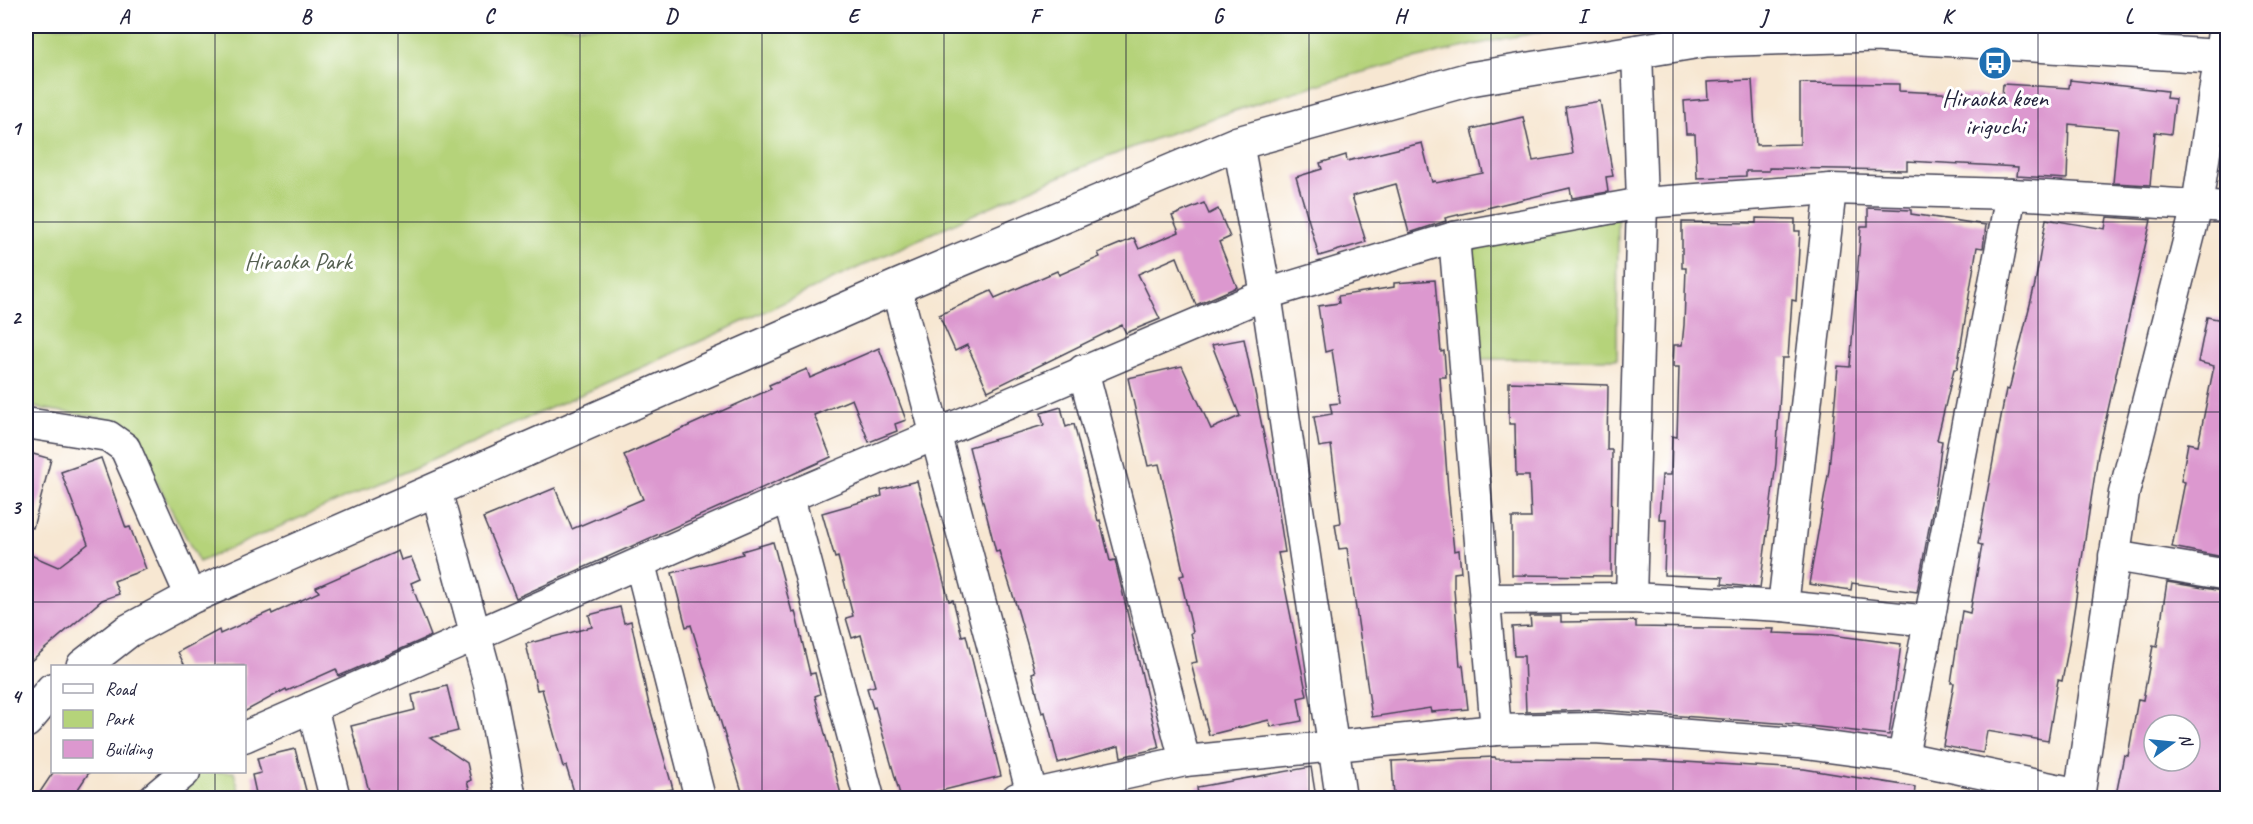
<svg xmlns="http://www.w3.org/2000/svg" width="2253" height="824" viewBox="0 0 2253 824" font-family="Caveat,sans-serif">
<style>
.green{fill:#b5d37a;stroke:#6c7a5a;stroke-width:1.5}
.building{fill:#dc98cf;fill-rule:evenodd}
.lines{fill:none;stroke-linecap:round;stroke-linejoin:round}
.street-casing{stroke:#424052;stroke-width:33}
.secondary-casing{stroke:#424052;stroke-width:36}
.street{stroke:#fff;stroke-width:30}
.secondary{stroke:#fff;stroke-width:33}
.grid{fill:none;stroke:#22223b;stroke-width:1.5;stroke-opacity:0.55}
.labels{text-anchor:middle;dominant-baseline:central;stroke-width:6;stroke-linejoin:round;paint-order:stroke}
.poi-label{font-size:24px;fill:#22223b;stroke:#fff}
.park-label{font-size:24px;fill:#556051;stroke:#fff}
.neatline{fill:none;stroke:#22223b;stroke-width:2}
.grid-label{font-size:20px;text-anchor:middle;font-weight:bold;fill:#22223b}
</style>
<rect width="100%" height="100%" fill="#fff"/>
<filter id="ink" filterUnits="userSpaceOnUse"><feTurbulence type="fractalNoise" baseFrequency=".0167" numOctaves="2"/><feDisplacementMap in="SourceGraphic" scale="12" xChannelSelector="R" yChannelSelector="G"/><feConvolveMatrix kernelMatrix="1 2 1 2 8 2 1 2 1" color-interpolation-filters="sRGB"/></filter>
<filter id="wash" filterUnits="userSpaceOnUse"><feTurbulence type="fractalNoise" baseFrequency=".008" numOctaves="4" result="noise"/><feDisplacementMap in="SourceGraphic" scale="24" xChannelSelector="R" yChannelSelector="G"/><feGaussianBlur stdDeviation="1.35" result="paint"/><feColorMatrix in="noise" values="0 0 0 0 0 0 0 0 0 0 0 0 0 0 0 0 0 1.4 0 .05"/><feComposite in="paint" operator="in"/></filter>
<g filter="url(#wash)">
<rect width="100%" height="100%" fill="#f7e7d2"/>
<g class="green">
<path d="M26,26H1573C1431,50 1292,88 1157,138C1009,193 866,265 723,331C549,410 374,485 199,562L125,422L26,406Z"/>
<polygon points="1618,216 1617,359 1477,359 1471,244"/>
<polygon points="190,772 234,772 241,798 165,798"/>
</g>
<g id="blocks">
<g class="building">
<polygon points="1752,80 1756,145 1800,144 1800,83 1899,84 1899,91 2002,96 2003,84 2069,88 2070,80 2167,91 2166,98 2175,99 2171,134 2155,132 2150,185 2113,183 2118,129 2069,124 2067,179 2017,176 2018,167 1907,161 1907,170 1769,168 1769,171 1746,171 1746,176 1697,178 1695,134 1686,134 1684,101 1708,99 1707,82"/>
<polygon points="1600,101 1613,176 1606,177 1608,192 1572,198 1570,188 1445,218 1446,221 1409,233 1396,184 1352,196 1366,242 1319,256 1296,177 1322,169 1320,163 1346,155 1347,161 1422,143 1432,182 1435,181 1436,183 1483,173 1472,129 1523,117 1533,161 1573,154 1565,107"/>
<polygon points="1204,203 1209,214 1218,209 1230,237 1219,242 1237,287 1196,305 1177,257 1138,274 1160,319 1126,333 1122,325 988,391 967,345 955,351 939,315 991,291 995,298 1057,271 1059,275 1100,257 1098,253 1134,238 1139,249 1179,232 1172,216"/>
<polygon points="1868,208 1911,210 1911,214 1986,225 1983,248 1977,247 1957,369 1954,369 1937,440 1942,441 1934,501 1917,592 1852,583 1851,590 1809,584 1829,470 1838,366 1850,367 1861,226 1868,226"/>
<polygon points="2107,217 2151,220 2098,454 2068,650 2062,681 2058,680 2048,741 1987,731 1983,753 1943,746 1954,683 1951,683 1962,611 1970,613 1982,545 1978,544 2006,389 2009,390 2035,284 2046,219 2105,229"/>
<polygon points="1756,218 1795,219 1795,231 1800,231 1796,301 1792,300 1788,358 1782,358 1776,463 1760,588 1722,584 1723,577 1664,575 1666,519 1659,519 1662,475 1671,475 1672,436 1677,437 1679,367 1673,367 1674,345 1682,345 1684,325 1686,268 1682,268 1682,222 1756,223"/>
<polygon points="1435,280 1441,352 1444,351 1446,377 1440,377 1448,490 1454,551 1459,550 1461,572 1454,573 1454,589 1460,666 1463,665 1468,709 1431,712 1430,708 1372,717 1347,548 1339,549 1335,524 1341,523 1331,445 1319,447 1314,417 1332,414 1330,404 1340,403 1332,350 1325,352 1318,306 1339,303 1338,296 1394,287 1394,283"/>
<polygon points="2207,317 2228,321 2228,532 2223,557 2172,547 2185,482 2181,481 2188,443 2198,445 2214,366 2198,362"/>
<polygon points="1244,339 1276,494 1285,552 1278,553 1307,696 1298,698 1302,721 1271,727 1269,720 1209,735 1191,663 1197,662 1191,633 1193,632 1180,576 1184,575 1173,525 1159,464 1148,466 1128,378 1182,366 1211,429 1240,416 1212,345"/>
<polygon points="879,348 906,420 895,424 897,431 869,442 852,399 814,415 831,457 516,598 483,518 555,488 572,529 643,499 624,455 771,389 769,385 807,369 810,378"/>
<polygon points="1509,382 1608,385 1607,450 1612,450 1611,576 1512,575 1512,518 1531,518 1529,476 1516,476 1515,424 1509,424"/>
<polygon points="1061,407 1066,427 1074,424 1098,521 1100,520 1110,561 1115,560 1159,748 1121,757 1119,746 1058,763 1045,712 1042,713 1032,673 1035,672 1017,608 999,551 996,552 969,447 1044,425 1041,413"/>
<polygon points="26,452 51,459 33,528 26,527"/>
<polygon points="101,458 126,528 130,527 146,569 114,581 119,594 102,600 26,665 26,553 58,567 88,544 61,472"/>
<polygon points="917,481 949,601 953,600 962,636 966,635 1001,776 936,792 938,798 901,798 875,707 873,708 867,688 875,686 861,635 852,638 846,618 853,616 838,557 835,558 822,513 882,496 881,490"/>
<polygon points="773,542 792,612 795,611 810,674 815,673 820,694 815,696 842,798 744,798 691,625 686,627 672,573 743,554 742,551"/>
<polygon points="398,551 401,560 411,557 420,579 411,583 431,636 339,676 336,669 287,691 286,689 244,712 244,666 185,666 178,652 219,630 220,634 271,611 272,614 319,592 316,587"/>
<path d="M2167,582L2228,592V798H2133L2116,795L2124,755L2128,756L2138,699L2143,700L2153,646L2157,647ZM2154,725H2190V761H2154Z"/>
<polygon points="620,607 624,623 631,621 649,705 673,789 654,793 655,798 576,798 566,766 563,767 542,689 537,690 526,644 592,627 589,615"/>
<polygon points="1530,616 1561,616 1561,622 1636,621 1636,627 1774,629 1773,633 1831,635 1901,644 1889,735 1792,724 1599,710 1526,712 1524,656 1514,656 1512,627 1531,626"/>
<polygon points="447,686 458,731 430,738 467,763 471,780 467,782 472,798 371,798 351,726 415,710 412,695"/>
<polygon points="295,749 308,798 257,798 252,775 261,773 257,758"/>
<polygon points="1495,757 1496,759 1650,760 1804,769 1915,787 1914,798 1394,798 1392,761"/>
<polygon points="1311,767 1316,798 1198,798 1197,787"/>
<polygon points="54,771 90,771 72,798 36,798"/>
</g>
</g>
</g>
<g filter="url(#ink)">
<use href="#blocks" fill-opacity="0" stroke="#424052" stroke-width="1.5"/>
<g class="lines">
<defs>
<g id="street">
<polyline points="1238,143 1266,294 1341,798"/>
<polyline points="1454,237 1496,730"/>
<polyline points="896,287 1032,794"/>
<polyline points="1083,370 1185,761"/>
<polyline points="26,423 108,436 125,448 191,597"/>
<polyline points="436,490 489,684 511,798"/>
<polyline points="789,497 869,798"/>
<polyline points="2114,556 2228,575"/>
<polyline points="640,564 700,798"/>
<polyline points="1631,598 1642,203 1637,50"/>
<polyline points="1484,599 1631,598 1783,606 1930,621"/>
<polyline points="1783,606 1831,189"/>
<polyline points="312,707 335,798"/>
<polyline points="244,737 789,497 1266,294 1454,237 1642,203 1831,189 2011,194 2228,207"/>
<polyline points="1903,757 2011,194"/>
<polyline points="154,798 185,772"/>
<polyline points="1017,798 1185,761 1496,730 1595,728 1798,743 1903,757 2080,794"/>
<polyline points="2079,798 2124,493 2197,206 2224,26"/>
</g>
<g id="secondary">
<polyline points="83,666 128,631 191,597 896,287 1238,143 1470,79 1706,40 1875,35 2228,57"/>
<polyline points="26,721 52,690"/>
</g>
</defs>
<use href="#street" class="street-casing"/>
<use href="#secondary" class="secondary-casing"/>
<use href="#street" class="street"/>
<use href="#secondary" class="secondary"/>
</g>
</g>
<path class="grid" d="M215,26V666M398,26V798M580,26V798M762,26V798M944,26V798M1126,26V798M1309,26V798M1491,26V798M1673,26V798M1856,26V798M2038,26V798M26,222H2228M26,412H2228M26,602H2228M215,772V798"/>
<defs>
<symbol id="bus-disc" viewBox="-11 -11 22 22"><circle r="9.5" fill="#1f6fb2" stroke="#fff"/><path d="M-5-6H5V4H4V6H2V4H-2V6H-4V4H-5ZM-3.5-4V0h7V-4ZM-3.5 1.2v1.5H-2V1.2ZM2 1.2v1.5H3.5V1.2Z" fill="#fff"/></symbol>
</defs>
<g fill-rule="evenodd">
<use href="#bus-disc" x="1976" y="44" width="38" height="38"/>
</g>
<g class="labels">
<g class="poi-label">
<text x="1995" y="98">Hiraoka koen<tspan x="1995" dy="28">iriguchi</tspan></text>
</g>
<g class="park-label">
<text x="298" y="261">Hiraoka Park</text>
</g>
</g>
<rect width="2253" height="824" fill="none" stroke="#fff" stroke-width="66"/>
<rect x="51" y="665" width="195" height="108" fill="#ffffff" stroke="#a7a7b1" stroke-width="1.5"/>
<rect x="63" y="684" width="30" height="9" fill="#ffffff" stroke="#a7a7b1" stroke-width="1.5"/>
<text x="105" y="695" font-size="18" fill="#22223b">Road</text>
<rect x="63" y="710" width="30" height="18" fill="#b5d37a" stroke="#a7a7b1" stroke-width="1.5"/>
<text x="105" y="725" font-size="18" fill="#22223b">Park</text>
<rect x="63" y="740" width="30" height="18" fill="#dc98cf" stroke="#a7a7b1" stroke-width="1.5"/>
<text x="105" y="755" font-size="18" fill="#22223b">Building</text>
<g transform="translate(2172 743) rotate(75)"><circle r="28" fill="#ffffff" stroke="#a7a7b1" stroke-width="1.5"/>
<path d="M0-4.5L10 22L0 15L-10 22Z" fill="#1f6fb2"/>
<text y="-9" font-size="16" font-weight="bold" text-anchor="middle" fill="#22223b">N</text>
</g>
<rect x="33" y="33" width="2187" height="758" class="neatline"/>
<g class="grid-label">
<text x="124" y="23">A</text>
<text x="306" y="23">B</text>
<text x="489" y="23">C</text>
<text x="671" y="23">D</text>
<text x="853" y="23">E</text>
<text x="1035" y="23">F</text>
<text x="1218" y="23">G</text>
<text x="1400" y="23">H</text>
<text x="1582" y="23">I</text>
<text x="1764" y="23">J</text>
<text x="1947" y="23">K</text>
<text x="2129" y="23">L</text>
<text x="16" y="135">1</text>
<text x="16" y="324">2</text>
<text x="16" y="514">3</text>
<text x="16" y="703">4</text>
</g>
</svg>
